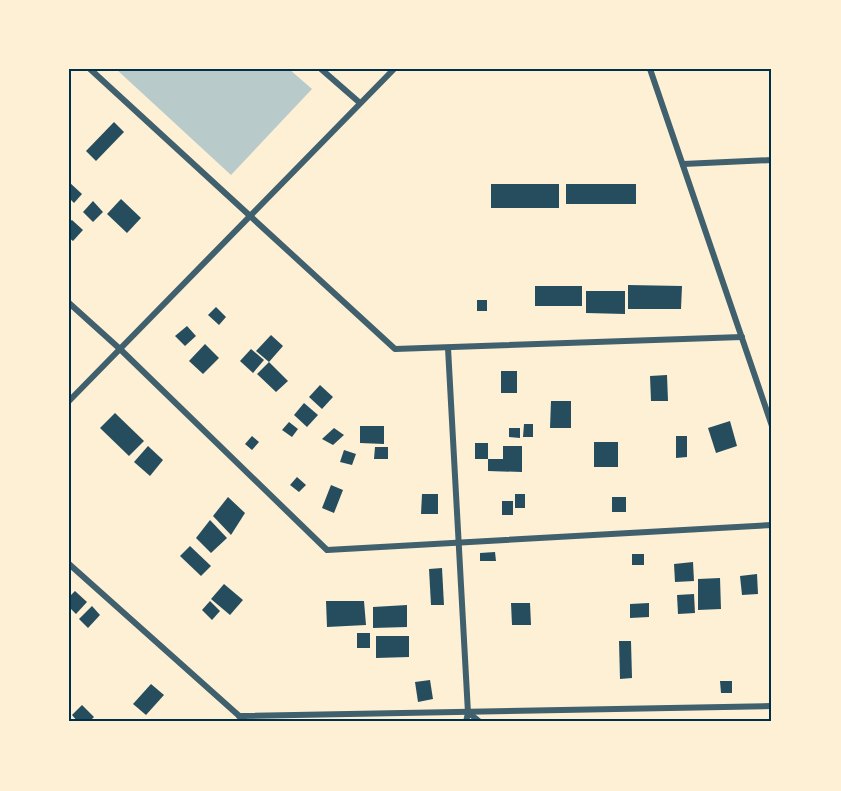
<svg xmlns="http://www.w3.org/2000/svg" width="841" height="791" viewBox="0 0 841 791" font-family="'Golos Text',sans-serif">
<style>
.green{fill:#b9caca}
.building{fill:#264d5e}
.lines{fill:none;stroke-linecap:round;stroke-linejoin:round}
.minor{stroke:#3f606c;stroke-width:6}
.neatline{fill:none;stroke:#003049;stroke-width:2}
</style>
<rect width="100%" height="100%" fill="#fdf0d5"/>
<polygon class="green" points="116,69 289,69 312,89 231,175"/>
<g class="building">
<polygon points="114,122 124,132 96,161 86,151"/>
<polygon points="69,182 82,194 74,203 69,198"/>
<rect x="491" y="184" width="68" height="24"/>
<rect x="566" y="184" width="70" height="20"/>
<polygon points="121,199 141,218 127,233 107,214"/>
<polygon points="93,201 103,212 93,222 83,212"/>
<polygon points="72,220 83,230 73,241 69,238 69,222"/>
<polygon points="628,285 682,286 681,309 628,309"/>
<rect x="535" y="286" width="47" height="20"/>
<polygon points="586,291 625,291 625,314 586,313"/>
<rect x="477" y="300" width="10" height="11"/>
<polygon points="216,307 226,317 219,325 208,315"/>
<polygon points="187,326 196,336 185,346 175,336"/>
<polygon points="271,335 283,346 269,362 288,381 276,392 257,374 269,362 256,351"/>
<polygon points="205,344 219,358 203,374 189,361"/>
<polygon points="251,349 264,360 253,373 240,361"/>
<rect x="501" y="371" width="16" height="22"/>
<polygon points="667,375 668,401 651,401 650,376"/>
<polygon points="320,385 333,397 322,409 309,397"/>
<polygon points="551,401 571,401 571,428 550,428"/>
<polygon points="304,403 318,415 307,427 294,415"/>
<polygon points="115,413 144,441 129,456 100,428"/>
<polygon points="730,421 737,446 716,453 708,428"/>
<polygon points="289,422 298,429 292,437 282,430"/>
<polygon points="524,424 533,424 533,437 523,437"/>
<polygon points="360,426 384,426 384,444 360,443"/>
<polygon points="334,428 344,435 333,445 322,439"/>
<polygon points="509,428 520,428 520,438 509,437"/>
<polygon points="252,436 259,442 252,450 245,444"/>
<polygon points="676,436 687,436 687,457 676,458"/>
<rect x="594" y="442" width="24" height="25"/>
<polygon points="475,443 488,443 488,459 503,459 503,446 522,446 522,472 488,471 488,459 475,459"/>
<polygon points="148,446 163,460 150,476 134,462"/>
<polygon points="375,447 388,447 388,459 374,459"/>
<polygon points="344,450 356,454 352,465 340,462"/>
<polygon points="297,477 306,485 299,492 290,485"/>
<polygon points="331,485 343,490 334,513 322,508"/>
<polygon points="422,494 438,494 438,514 421,514"/>
<rect x="515" y="494" width="10" height="14"/>
<polygon points="228,497 245,513 231,535 213,516"/>
<rect x="612" y="497" width="14" height="15"/>
<rect x="502" y="501" width="11" height="14"/>
<polygon points="210,520 227,538 211,553 196,538"/>
<polygon points="190,546 211,566 201,576 180,556"/>
<polygon points="495,552 496,561 480,561 480,553"/>
<rect x="632" y="554" width="12" height="11"/>
<polygon points="693,562 694,581 675,582 674,564"/>
<polygon points="442,568 444,605 431,605 429,569"/>
<polygon points="757,574 758,594 742,595 740,576"/>
<polygon points="720,578 721,609 698,610 698,579"/>
<polygon points="224,584 243,600 230,615 211,599"/>
<polygon points="75,591 87,602 76,614 69,607 69,597"/>
<polygon points="694,594 695,613 678,614 677,595"/>
<polygon points="210,601 220,611 212,620 202,610"/>
<polygon points="326,601 364,601 366,625 327,627"/>
<polygon points="511,603 530,603 531,625 512,625"/>
<polygon points="649,603 649,617 630,618 630,604"/>
<polygon points="407,605 407,627 373,628 373,607"/>
<polygon points="92,606 100,615 88,628 79,619"/>
<rect x="357" y="633" width="13" height="15"/>
<polygon points="376,636 409,636 409,657 376,658"/>
<polygon points="619,641 631,641 632,678 620,679"/>
<polygon points="430,680 433,699 418,702 415,682"/>
<polygon points="720,681 732,681 732,693 721,693"/>
<polygon points="151,684 164,695 146,715 133,704"/>
<polygon points="82,705 94,717 89,722 78,722 72,715"/>
</g>
<g class="lines">
<g class="minor">
<polyline points="90,69 395,349 742,337"/>
<polyline points="321,69 360,103"/>
<polyline points="650,69 772,426"/>
<polyline points="683,164 772,160"/>
<polyline points="69,303 120,349 327,550 772,525"/>
<polyline points="448,348 468,713 466,722"/>
<polyline points="69,401 394,69"/>
<polyline points="69,564 246,722"/>
<polyline points="469,713 480,722"/>
<polyline points="239,716 772,706"/>
</g>
</g>
<rect width="841" height="791" fill="none" stroke="#fdf0d5" stroke-width="141"/>
<rect x="70" y="70" width="700" height="650" class="neatline"/>
</svg>
